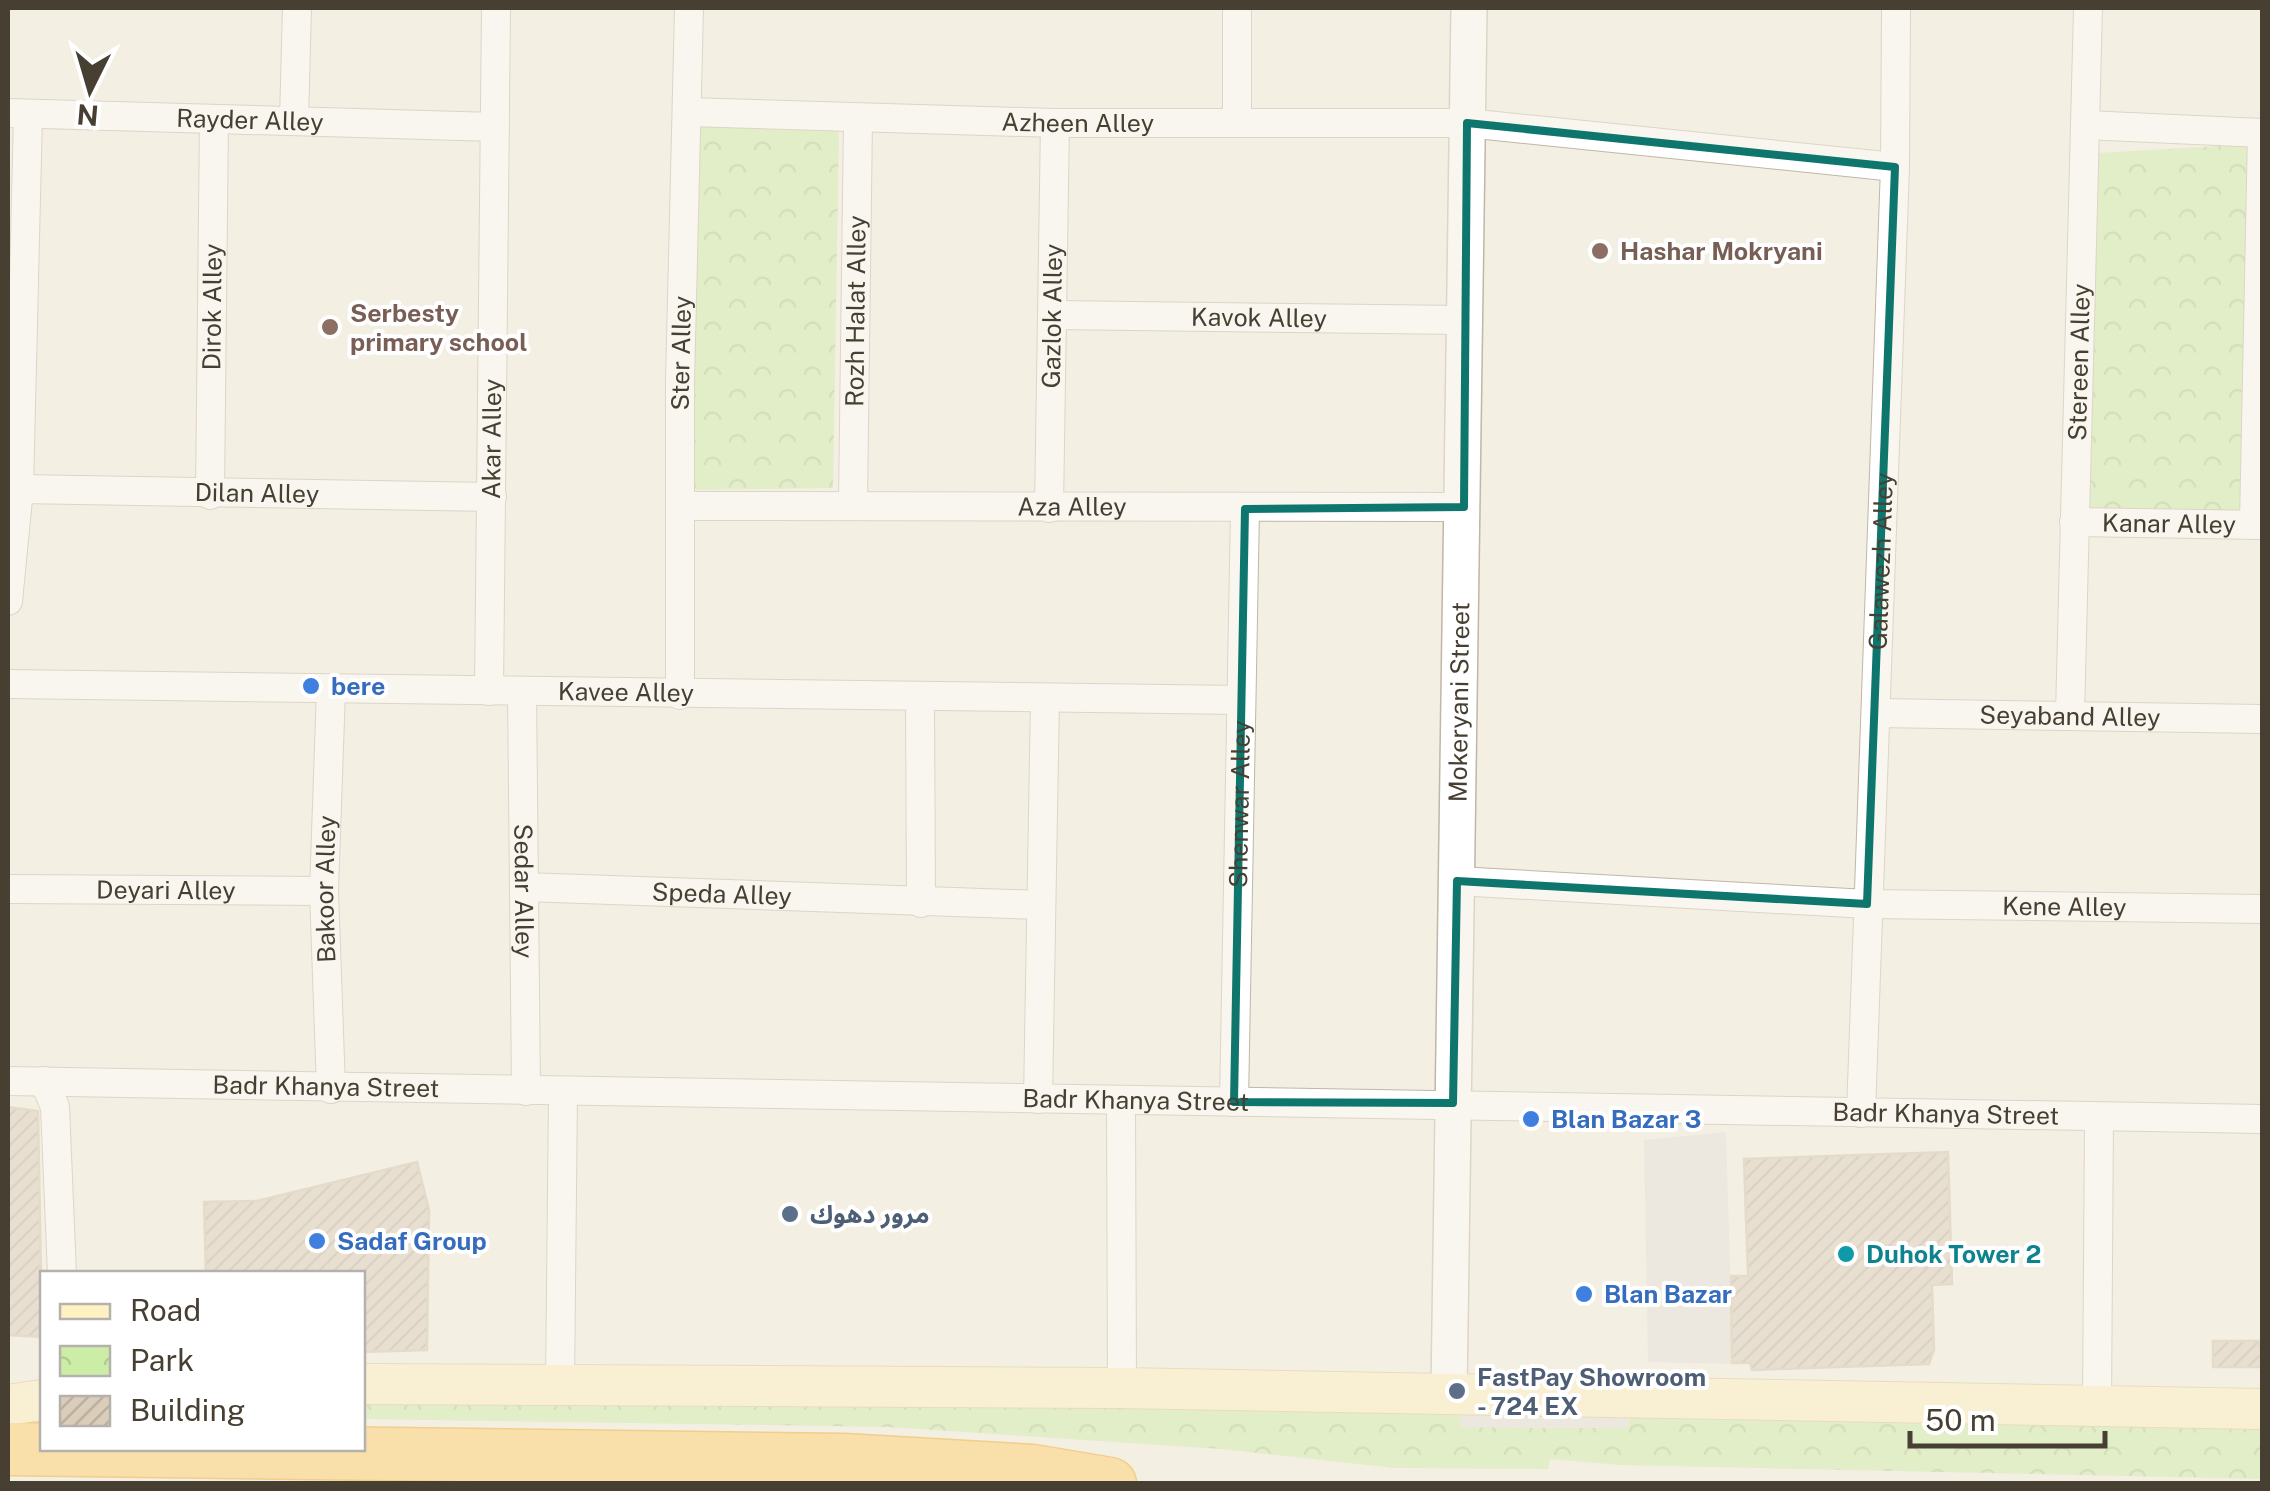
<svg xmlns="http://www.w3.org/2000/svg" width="2270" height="1491" viewBox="0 0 2270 1491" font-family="'Public Sans','Noto Sans Arabic',sans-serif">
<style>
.park{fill:url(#park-crowns)}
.parking{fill:#e3e0dc}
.building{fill:url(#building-hatch);stroke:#d2c3a9;stroke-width:2.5}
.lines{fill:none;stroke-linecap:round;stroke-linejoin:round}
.minor-casing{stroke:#c0b7a4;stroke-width:30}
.tertiary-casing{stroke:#c0b7a4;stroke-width:38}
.secondary-casing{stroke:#d9c68d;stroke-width:42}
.motorway-casing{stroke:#efa621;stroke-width:55}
.minor{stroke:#fff;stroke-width:28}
.tertiary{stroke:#fff;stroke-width:35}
.secondary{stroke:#fff1c1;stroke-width:40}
.motorway{stroke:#ffcc62;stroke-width:52}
.marked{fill:none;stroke:#0f766e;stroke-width:8;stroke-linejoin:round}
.education-dot{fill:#8d6e63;stroke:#fff;stroke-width:4}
.shop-dot{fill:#3f7fe0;stroke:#fff;stroke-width:4}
.service-dot{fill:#5c6f8a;stroke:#fff;stroke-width:4}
.culture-dot{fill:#0f9aa8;stroke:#fff;stroke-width:4}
.labels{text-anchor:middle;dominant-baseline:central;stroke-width:8;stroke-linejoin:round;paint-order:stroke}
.street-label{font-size:25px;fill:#463f32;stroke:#fff}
.education-label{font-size:25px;font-weight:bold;fill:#785e54;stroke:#fff;text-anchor:start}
.shop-label{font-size:25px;font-weight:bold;fill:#366cbe;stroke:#fff;text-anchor:start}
.service-label{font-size:25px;font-weight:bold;fill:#4e5e75;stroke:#fff;text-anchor:start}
.culture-label{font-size:25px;font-weight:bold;fill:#0d838f;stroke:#fff;text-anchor:start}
</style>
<defs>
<pattern id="park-crowns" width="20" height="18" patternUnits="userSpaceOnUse" patternTransform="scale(2.5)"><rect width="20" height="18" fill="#cceda6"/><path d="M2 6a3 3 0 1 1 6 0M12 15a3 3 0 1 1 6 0" fill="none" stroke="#b1cc8f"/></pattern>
<pattern id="building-hatch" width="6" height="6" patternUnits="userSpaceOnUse" patternTransform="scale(2.5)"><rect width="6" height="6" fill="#dacdba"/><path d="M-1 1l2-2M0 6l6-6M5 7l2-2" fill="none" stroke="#bcb1a0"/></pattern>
</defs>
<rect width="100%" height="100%" fill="#f4efe3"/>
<g class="park">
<polygon points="693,123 839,126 833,488 693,490"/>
<polygon points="2256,144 2247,518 2087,516 2099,153"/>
<polygon points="363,1393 1461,1406 1461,1427 1628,1428 1630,1406 2262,1416 2262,1479 1620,1465 1550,1459 1548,1469 1395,1468 1222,1449 887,1427 363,1419"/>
</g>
<g class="parking">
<polygon points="1726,1132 1733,1364 1648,1362 1644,1140"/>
<polygon points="1461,1406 1630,1406 1628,1428 1460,1427"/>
</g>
<g class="building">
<polygon points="8,1107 38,1111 42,1337 8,1335"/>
<polygon points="1948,1152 1952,1284 1932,1285 1934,1350 1929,1364 1752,1370 1750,1363 1732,1363 1731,1276 1748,1276 1744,1159"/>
<polygon points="417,1162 429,1210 427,1350 362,1352 362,1274 206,1274 204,1202 257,1201"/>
<polygon points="2213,1341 2260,1341 2261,1367 2213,1367"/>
</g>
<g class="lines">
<defs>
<g id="minor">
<path id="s1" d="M688,112L1055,123H1467L1895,167"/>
<path id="s2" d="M8,113L495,127"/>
<polyline points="294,120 297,8"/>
<polyline points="1237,123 1237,8"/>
<polyline points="2085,125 2262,133"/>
<path id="s3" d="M1054,315L1464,320"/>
<path id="s4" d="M19,489L492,497"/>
<path id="s5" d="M210,495L214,119"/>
<path id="s6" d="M853,503L858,118"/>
<path id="s7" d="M680,506L1464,507"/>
<path id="s8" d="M1049,508L1055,123"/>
<path id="s9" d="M2074,522L2262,525"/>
<polyline points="2254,525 2262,133"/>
<polyline points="8,601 19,489 28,114"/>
<path id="s10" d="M8,684L1241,700"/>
<path id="s11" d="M489,691L496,8"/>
<path id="s12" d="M522,691L526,1091"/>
<path id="s13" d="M680,695V382L689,8"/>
<polyline points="920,698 921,903"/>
<path id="s14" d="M1878,713L2262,719"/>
<path id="s15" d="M2070,714L2088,8"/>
<path id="s16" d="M1457,881L1867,904L2262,909"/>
<path id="s17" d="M524,887L1041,905"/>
<path id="s18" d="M8,889L324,891"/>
<path id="s19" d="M8,1081L2262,1119"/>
<polyline points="44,1081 55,1107 62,1274"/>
<path id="s20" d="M331,1089L324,891L331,690"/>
<polyline points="1038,1099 1045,698"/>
<polyline points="1121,1102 1122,1388"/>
<path id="s21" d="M1234,1102L1245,509"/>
<path id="s22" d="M1861,1113L1895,167L1896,8"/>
<polyline points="560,1386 563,1092"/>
<polyline points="2097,1406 2099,1117"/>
</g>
<g id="tertiary">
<path id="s23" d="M1449,1394L1469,8"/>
</g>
<g id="secondary">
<polyline points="362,1384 1122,1388 2262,1409"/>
<polyline points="8,1405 42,1400"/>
</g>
<polyline id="motorway" points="8,1449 843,1460 1033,1471 1110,1484"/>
</defs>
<use href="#minor" class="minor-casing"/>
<use href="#tertiary" class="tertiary-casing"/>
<use href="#secondary" class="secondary-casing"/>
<use href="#motorway" class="motorway-casing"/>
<use href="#minor" class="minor"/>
<use href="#tertiary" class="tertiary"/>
<use href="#secondary" class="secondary"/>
<use href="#motorway" class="motorway"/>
</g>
<path d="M0 0H2270V1491H0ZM1467,123L1895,167L1867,904L1457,881L1453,1103L1234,1102L1245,509L1464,507Z" fill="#f4efe3" fill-opacity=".55" fill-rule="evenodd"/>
<path class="marked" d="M1467,123L1895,167L1867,904L1457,881L1453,1103L1234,1102L1245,509L1464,507Z"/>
<g class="education-dot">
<circle cx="1600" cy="251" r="10"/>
<circle cx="330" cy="327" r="10"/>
</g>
<g class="shop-dot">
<circle cx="311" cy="686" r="10"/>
<circle cx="1531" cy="1119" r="10"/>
<circle cx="317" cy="1241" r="10"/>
<circle cx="1584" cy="1294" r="10"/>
</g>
<g class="service-dot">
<circle cx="790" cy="1214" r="10"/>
<circle cx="1457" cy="1391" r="10"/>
</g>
<circle class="culture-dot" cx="1846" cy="1254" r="10"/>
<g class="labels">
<g class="street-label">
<text stroke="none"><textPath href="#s2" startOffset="242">Rayder Alley</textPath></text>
<text stroke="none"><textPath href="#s1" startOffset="390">Azheen Alley</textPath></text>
<text stroke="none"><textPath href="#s5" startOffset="188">Dirok Alley</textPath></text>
<text stroke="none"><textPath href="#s6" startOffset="192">Rozh Halat Alley</textPath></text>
<text stroke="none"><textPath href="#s8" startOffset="192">Gazlok Alley</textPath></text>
<text stroke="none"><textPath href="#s3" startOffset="205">Kavok Alley</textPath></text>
<text stroke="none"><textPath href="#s13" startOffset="342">Ster Alley</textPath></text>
<text stroke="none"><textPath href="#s15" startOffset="352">Stereen Alley</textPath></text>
<text stroke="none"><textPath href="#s11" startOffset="252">Akar Alley</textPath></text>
<text stroke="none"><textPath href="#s4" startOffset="238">Dilan Alley</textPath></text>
<text stroke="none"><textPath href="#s7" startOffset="392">Aza Alley</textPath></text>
<text stroke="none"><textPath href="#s9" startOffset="95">Kanar Alley</textPath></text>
<text stroke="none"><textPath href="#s22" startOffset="552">Galawezh Alley</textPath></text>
<text stroke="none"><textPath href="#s10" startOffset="618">Kavee Alley</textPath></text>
<text stroke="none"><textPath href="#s23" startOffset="692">Mokeryani Street</textPath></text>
<text stroke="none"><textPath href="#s14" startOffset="192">Seyaband Alley</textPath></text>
<text stroke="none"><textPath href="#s21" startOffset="298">Shenwar Alley</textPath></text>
<text stroke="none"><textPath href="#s20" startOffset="200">Bakoor Alley</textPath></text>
<text stroke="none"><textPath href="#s18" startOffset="158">Deyari Alley</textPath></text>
<text stroke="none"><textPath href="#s12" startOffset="200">Sedar Alley</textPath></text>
<text stroke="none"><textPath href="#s17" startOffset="198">Speda Alley</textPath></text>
<text stroke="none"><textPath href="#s16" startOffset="608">Kene Alley</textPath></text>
<text stroke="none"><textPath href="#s19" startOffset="318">Badr Khanya Street</textPath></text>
<text stroke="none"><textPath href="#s19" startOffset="1128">Badr Khanya Street</textPath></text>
<text stroke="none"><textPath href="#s19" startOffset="1938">Badr Khanya Street</textPath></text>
</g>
<g class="education-label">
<text x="1620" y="251">Hashar Mokryani</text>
<text x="350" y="313">Serbesty<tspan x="350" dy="29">primary school</tspan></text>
</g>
<g class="shop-label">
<text x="331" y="686">bere</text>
<text x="1551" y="1119">Blan Bazar 3</text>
<text x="337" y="1241">Sadaf Group</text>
<text x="1604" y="1294">Blan Bazar</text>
</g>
<g class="service-label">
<text x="810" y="1214">مرور دهوك</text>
<text x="1477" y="1377">FastPay Showroom<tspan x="1477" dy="29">- 724 EX</tspan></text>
</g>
<g class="culture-label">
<text x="1866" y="1254">Duhok Tower 2</text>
</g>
</g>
<rect width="2270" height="1491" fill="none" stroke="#463f32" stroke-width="20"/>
<rect x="40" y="1271" width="325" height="180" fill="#ffffff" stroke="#b5b2ad" stroke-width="2.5"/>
<rect x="60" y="1304" width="50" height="15" fill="#fff1c1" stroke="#b5b2ad" stroke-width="2.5"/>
<text x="130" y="1321" font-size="30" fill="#463f32">Road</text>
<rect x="60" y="1346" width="50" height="30" fill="url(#park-crowns)" stroke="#b5b2ad" stroke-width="2.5"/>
<text x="130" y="1371" font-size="30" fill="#463f32">Park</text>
<rect x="60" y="1396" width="50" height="30" fill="url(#building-hatch)" stroke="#b5b2ad" stroke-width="2.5"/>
<text x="130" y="1421" font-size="30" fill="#463f32">Building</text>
<g transform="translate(90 90) rotate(185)" stroke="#ffffff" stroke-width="8" paint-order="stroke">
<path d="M0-8L18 38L0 25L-18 38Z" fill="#463f32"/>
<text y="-15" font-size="28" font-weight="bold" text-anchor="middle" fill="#463f32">N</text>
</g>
<path d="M1910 1431v15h195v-15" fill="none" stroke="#463f32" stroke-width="5"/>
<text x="1925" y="1431" font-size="30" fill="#463f32" stroke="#ffffff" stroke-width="8" paint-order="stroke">50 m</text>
</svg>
